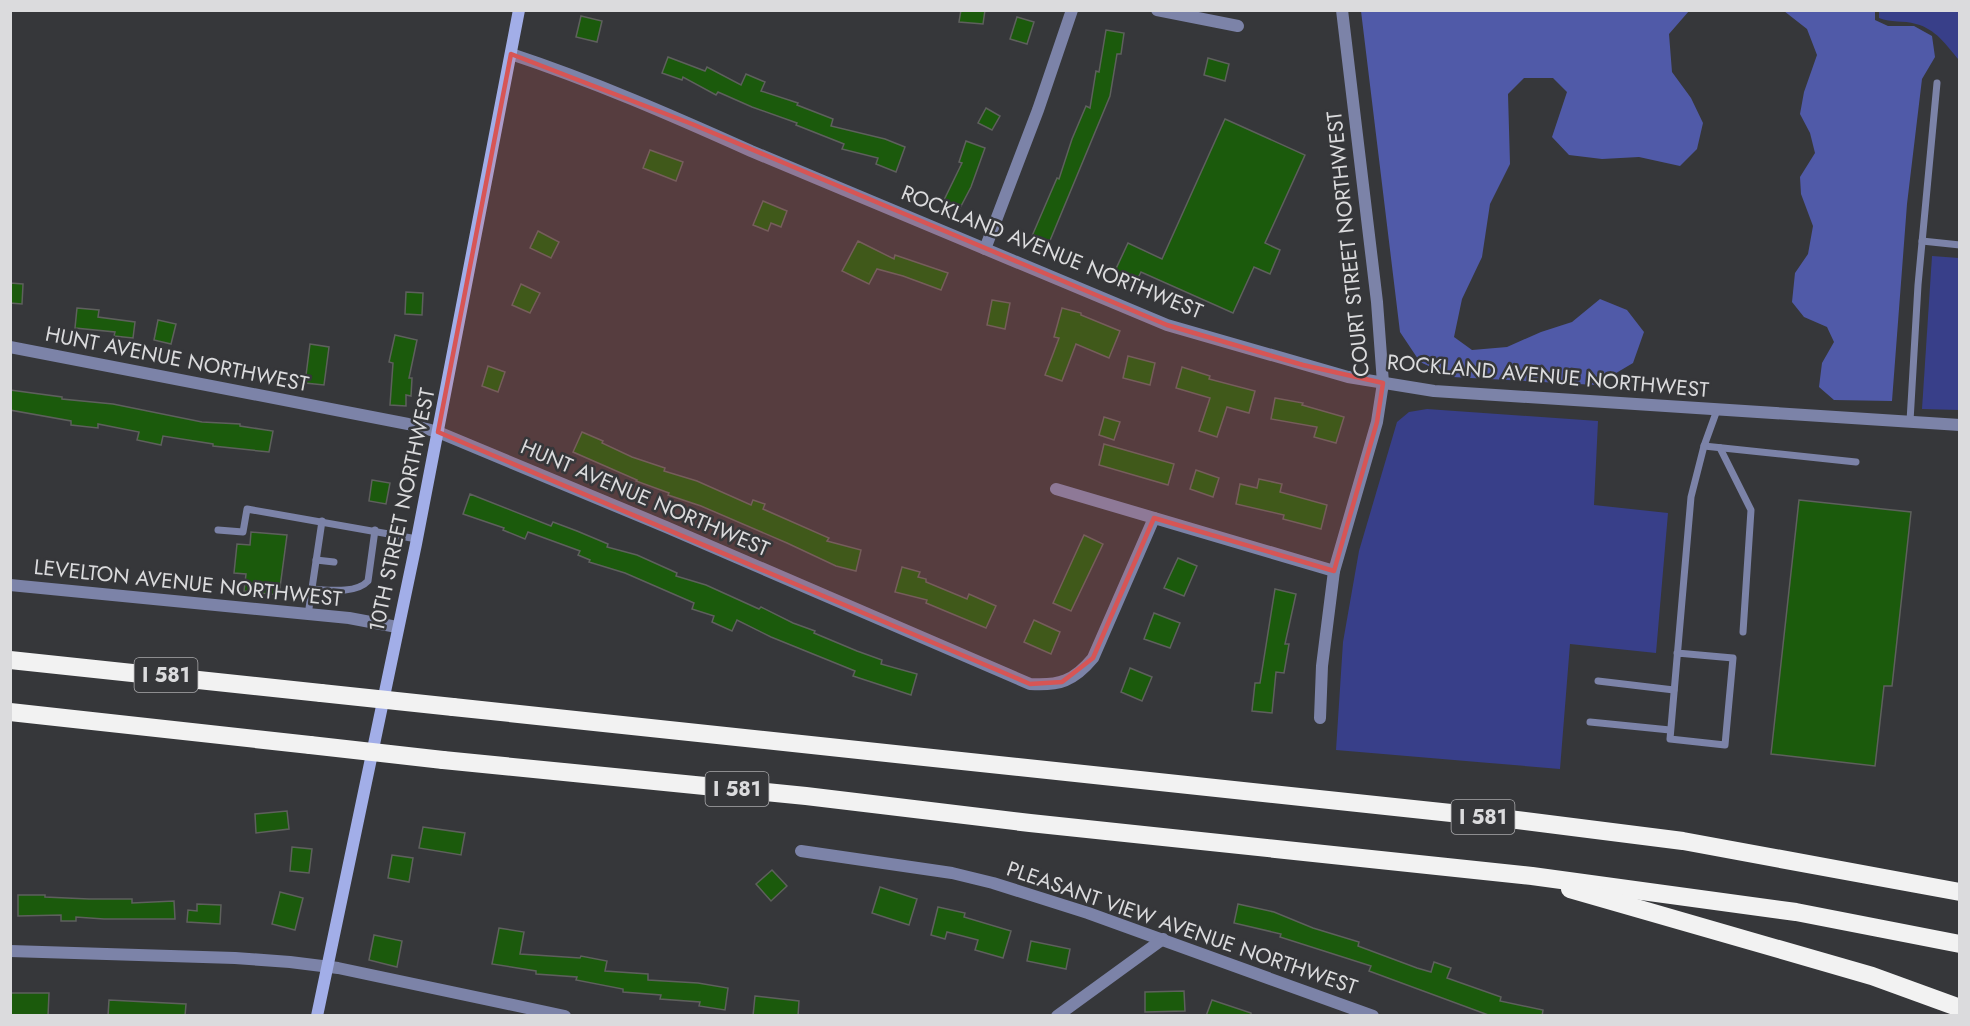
<svg xmlns="http://www.w3.org/2000/svg" width="1970" height="1026" viewBox="0 0 1970 1026" font-family="Jost,sans-serif">
<style>
.green{fill:#383f89}
.forest{fill:#505aa8}
.building{fill:#1b5a0c;stroke:#5e605d;stroke-width:1.5}
.lines{fill:none;stroke-linecap:round;stroke-linejoin:round}
.service{stroke:#7c83a8;stroke-width:7}
.minor{stroke:#7c83a8;stroke-width:12}
.secondary{stroke:#a2aee8;stroke-width:12}
.motorway{stroke:#f2f2f2;stroke-width:18}
.motorway-bridge{stroke:#f2f2f2;stroke-width:18}
.marked{fill:#d75555;fill-opacity:0.2;stroke:#d75555;stroke-width:4.5;stroke-linejoin:round}
.labels{text-anchor:middle;dominant-baseline:central;stroke-width:5;stroke-linejoin:round;paint-order:stroke}
.shield{fill:#36373a;stroke:#aaaaac;stroke-width:1.5}
.shield-label{font-size:20px;font-weight:bold;fill:#dbdbdd}
.street-label{font-size:21px;fill:#dbdbdd;stroke:#36373a}
</style>
<rect width="100%" height="100%" fill="#36373a"/>
<g class="green">
<path d="M1879,11H1959V60C1946,45 1936,29 1916,24C1903,20 1891,23 1879,18Z"/>
<polygon points="1932,256 1959,258 1959,410 1922,409"/>
<polygon points="1427,409 1598,421 1594,505 1668,513 1656,653 1570,644 1560,769 1336,750 1343,642 1359,551 1397,422 1409,412"/>
</g>
<g class="forest">
<polygon points="1361,11 1689,11 1669,34 1672,72 1691,98 1703,123 1697,149 1680,166 1639,157 1602,159 1569,155 1552,137 1567,92 1553,78 1524,78 1508,94 1510,164 1490,204 1482,257 1462,299 1454,337 1472,350 1507,347 1541,332 1572,322 1600,299 1627,310 1644,332 1633,363 1596,385 1453,377 1420,362 1400,332"/>
<polygon points="1784,11 1875,11 1875,20 1888,26 1914,26 1932,36 1935,57 1922,79 1907,204 1892,401 1834,400 1819,387 1822,363 1834,342 1827,327 1804,317 1792,302 1795,273 1808,254 1813,226 1801,194 1800,177 1815,153 1810,133 1800,114 1804,92 1817,55 1807,29"/>
</g>
<g class="building">
<polygon points="961,10 985,10 983,24 959,22"/>
<polygon points="581,16 602,21 597,42 576,37"/>
<polygon points="1017,17 1034,22 1027,44 1010,39"/>
<polygon points="1106,30 1124,33 1121,54 1117,54 1110,96 1049,243 1032,236 1057,178 1059,179 1072,139 1086,106 1090,108 1096,71 1099,72"/>
<polygon points="668,57 705,71 707,67 741,85 746,74 765,82 761,91 798,103 797,105 833,119 831,126 885,139 905,147 896,172 876,164 878,158 842,149 844,144 796,125 797,123 752,107 718,92 716,95 683,77 682,80 662,73"/>
<polygon points="1208,58 1229,64 1225,81 1204,75"/>
<polygon points="986,108 1000,116 992,130 978,123"/>
<polygon points="1225,119 1305,155 1265,243 1280,250 1270,274 1254,267 1233,313 1141,272 1135,284 1114,273 1128,243 1162,259"/>
<polygon points="966,141 985,148 971,187 960,208 944,200 962,163 959,162"/>
<polygon points="650,150 683,162 676,181 643,168"/>
<polygon points="763,201 787,211 781,227 771,223 768,231 753,225"/>
<polygon points="538,231 559,242 551,258 530,248"/>
<polygon points="858,241 894,259 895,255 948,273 941,290 903,276 877,269 869,284 842,271"/>
<polygon points="10,283 23,284 22,304 10,303"/>
<polygon points="521,284 540,293 530,313 512,305"/>
<polygon points="406,292 423,293 422,315 405,314"/>
<polygon points="992,300 1010,303 1005,329 987,325"/>
<polygon points="77,308 99,310 98,317 135,322 133,338 114,336 115,332 75,328"/>
<polygon points="1062,308 1081,313 1081,315 1120,331 1109,358 1076,344 1062,381 1045,375 1059,338 1054,337"/>
<polygon points="158,320 176,324 171,344 154,340"/>
<polygon points="395,335 417,340 409,378 412,378 411,396 406,395 406,406 390,405 393,363 389,362"/>
<polygon points="310,344 329,347 324,385 305,383"/>
<polygon points="1128,356 1155,363 1150,385 1123,378"/>
<polygon points="488,366 505,372 498,392 482,386"/>
<polygon points="1182,367 1210,376 1209,379 1255,391 1249,413 1227,407 1217,437 1199,431 1210,398 1176,388"/>
<polygon points="10,390 62,397 62,399 113,404 202,422 240,424 240,426 273,431 269,452 213,446 213,444 163,436 161,445 137,440 139,432 98,424 98,428 71,425 71,421 10,410"/>
<polygon points="1275,398 1303,403 1302,405 1344,417 1336,443 1314,437 1317,427 1271,419"/>
<polygon points="1104,417 1120,422 1114,440 1099,435"/>
<polygon points="582,432 603,441 602,443 632,457 665,468 664,471 697,481 751,505 753,500 765,504 763,509 829,538 827,541 861,550 856,571 836,566 787,543 701,506 668,495 669,493 636,481 637,480 573,452"/>
<polygon points="1104,444 1174,464 1168,485 1099,465"/>
<polygon points="1196,470 1219,478 1213,497 1190,489"/>
<polygon points="1259,479 1282,484 1280,492 1327,505 1321,529 1283,519 1284,515 1236,504 1240,484 1257,488"/>
<polygon points="372,480 390,483 386,504 369,501"/>
<polygon points="470,494 551,526 553,522 577,531 608,544 607,547 637,555 677,573 676,576 706,585 759,609 761,607 793,623 815,631 814,633 857,651 882,660 881,664 917,674 911,695 853,676 855,671 771,637 737,620 732,631 712,622 714,616 692,609 694,603 625,573 589,562 590,560 578,555 580,551 528,532 525,539 503,530 504,528 463,514"/>
<polygon points="1799,500 1911,512 1892,686 1884,686 1875,766 1771,754"/>
<polygon points="251,532 287,535 279,595 244,591 246,574 234,573 237,544 250,545"/>
<polygon points="1084,535 1103,544 1071,611 1053,603"/>
<polygon points="1178,558 1197,566 1184,596 1164,588"/>
<polygon points="902,567 920,572 918,577 926,579 926,582 967,599 969,594 996,606 986,628 926,603 927,600 895,592"/>
<polygon points="1275,589 1296,594 1285,644 1289,644 1284,673 1276,672 1272,713 1252,711 1255,683 1260,683"/>
<polygon points="1154,613 1180,623 1170,648 1144,639"/>
<polygon points="1034,620 1060,632 1051,654 1024,642"/>
<polygon points="1130,668 1152,677 1142,701 1121,692"/>
<polygon points="287,811 289,829 256,833 255,814"/>
<polygon points="423,827 465,833 461,855 419,848"/>
<polygon points="292,847 312,849 309,873 290,871"/>
<polygon points="392,855 413,858 409,882 388,878"/>
<polygon points="772,870 787,886 771,901 756,884"/>
<polygon points="880,887 917,899 909,925 872,913"/>
<polygon points="280,892 303,898 295,930 272,924"/>
<polygon points="18,895 45,895 45,897 89,899 132,899 132,903 174,901 175,919 104,919 76,917 76,921 61,921 61,915 18,916"/>
<polygon points="197,904 221,905 220,924 187,922 188,910 197,911"/>
<polygon points="1238,904 1274,912 1313,928 1359,942 1358,946 1417,968 1431,972 1434,962 1451,968 1447,978 1501,997 1500,1001 1543,1010 1542,1016 1491,1016 1369,971 1371,966 1280,937 1281,934 1234,923"/>
<polygon points="938,907 965,913 964,917 1011,931 1003,958 975,950 978,940 947,932 945,939 931,935"/>
<polygon points="499,928 524,932 520,954 580,958 581,956 607,961 605,971 648,974 648,980 698,983 728,988 725,1010 699,1006 700,1002 660,999 661,995 623,992 623,989 576,980 577,977 536,974 536,971 492,964"/>
<polygon points="374,935 402,941 397,967 369,960"/>
<polygon points="1031,941 1070,949 1066,969 1027,961"/>
<polygon points="1184,991 1185,1011 1145,1012 1145,992"/>
<polygon points="10,993 49,993 48,1016 10,1015"/>
<polygon points="755,996 799,1001 798,1016 753,1016"/>
<polygon points="109,1000 186,1004 185,1016 108,1016"/>
<polygon points="1212,1000 1251,1013 1251,1016 1206,1016"/>
</g>
<g class="lines">
<g class="service">
<polyline points="1922,241 1960,245"/>
<polyline points="1910,421 1918,285 1937,83"/>
<polyline points="1704,446 1856,462"/>
<polyline points="1720,448 1751,510 1743,632"/>
<polyline points="218,530 243,532 247,509 417,539"/>
<polyline points="316,560 334,562"/>
<path d="M312,589C328,590 356,594 368,581L375,530"/>
<polyline points="308,615 322,521"/>
<polyline points="1677,653 1733,658 1725,745 1670,739 1691,497 1704,446 1717,410"/>
<polyline points="1598,681 1674,690"/>
<polyline points="1590,722 1670,730"/>
</g>
<g class="minor">
<polyline points="1157,10 1238,26"/>
<path d="M511,54C593,81 673,116 751,151L1167,325L1348,377L1434,391L1960,425"/>
<polyline points="985,249 1038,110 1072,10"/>
<path d="M10,347L408,424L438,432L666,527L1030,684C1059,686 1074,681 1093,658L1154,518"/>
<polyline points="1056,489 1334,571"/>
<polyline points="10,585 349,618 397,627"/>
<polyline points="1320,718 1322,666 1334,571 1377,422 1383,383 1377,302 1342,10"/>
<polyline points="801,851 952,873 993,883 1088,913 1373,1016"/>
<polyline points="10,951 235,958 290,962 338,968 565,1016"/>
<polyline points="1057,1016 1163,939"/>
</g>
<polyline class="secondary" points="317,1016 416,544 519,10"/>
<g class="motorway">
<polyline points="10,660 321,693"/>
<polyline points="453,707 1517,820 1683,841 1960,892"/>
<polyline points="10,712 310,745"/>
<polyline points="443,760 806,796 1030,823 1532,876 1796,912 1960,944"/>
<polyline points="1570,889 1872,976 1960,1008"/>
</g>
<g class="motorway-bridge">
<polyline points="321,693 453,707"/>
<polyline points="310,745 443,760"/>
</g>
</g>
<path class="marked" d="M511,54L692,124L1167,325L1303,365L1383,383L1377,422L1334,571L1154,518L1093,658L1062,682L1030,684L438,432Z"/>
<g class="labels">
<g class="shield">
<rect x="134.5" y="658" width="63" height="34" rx="4.5"/>
<rect x="705.5" y="772" width="63" height="34" rx="4.5"/>
<rect x="1451.5" y="800" width="63" height="34" rx="4.5"/>
</g>
<g class="shield-label">
<text x="166" y="675">I 581</text>
<text x="737" y="789">I 581</text>
<text x="1483" y="817">I 581</text>
</g>
<g class="street-label">
<text transform="translate(1348 244) rotate(-96)">COURT STREET NORTHWEST</text>
<text transform="translate(1052 252) rotate(22)">ROCKLAND AVENUE NORTHWEST</text>
<text transform="translate(177 359) rotate(11)">HUNT AVENUE NORTHWEST</text>
<text transform="translate(1548 376) rotate(5)">ROCKLAND AVENUE NORTHWEST</text>
<text transform="translate(645 498) rotate(23)">HUNT AVENUE NORTHWEST</text>
<text transform="translate(402 510) rotate(-78)">10TH STREET NORTHWEST</text>
<text transform="translate(188 583) rotate(6)">LEVELTON AVENUE NORTHWEST</text>
<text transform="translate(1182 928) rotate(19)">PLEASANT VIEW AVENUE NORTHWEST</text>
</g>
</g>
<rect width="1970" height="1026" fill="none" stroke="#dbdbdd" stroke-width="24"/>
</svg>
